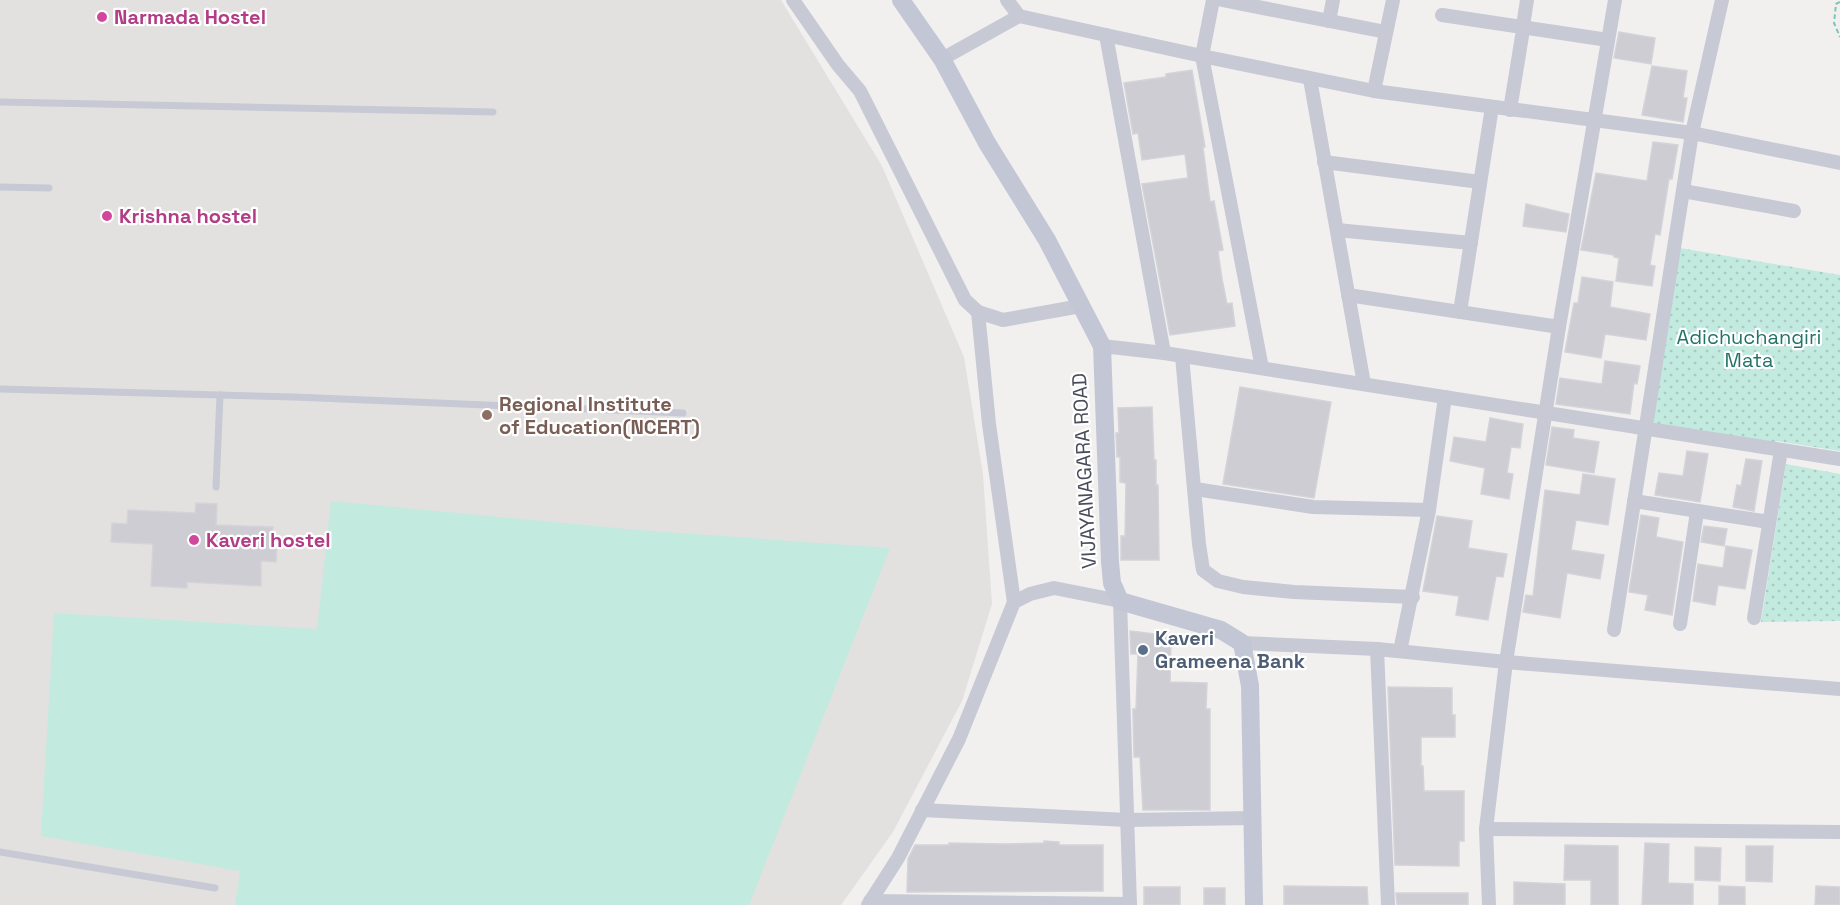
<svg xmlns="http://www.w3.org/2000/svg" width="1840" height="905" viewBox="0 0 1840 905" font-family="'Space Grotesk',sans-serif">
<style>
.education{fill:#e2e1e0}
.green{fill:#c2eadf}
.park{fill:url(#park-dots)}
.building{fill:#cdcdd3;stroke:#d4d3d9;stroke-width:1.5}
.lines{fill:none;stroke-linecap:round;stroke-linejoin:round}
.path{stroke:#7dc4ba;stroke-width:2;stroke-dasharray:4.5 3;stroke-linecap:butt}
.lane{stroke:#c7c9d4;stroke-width:7}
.street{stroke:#c7c9d4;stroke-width:14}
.secondary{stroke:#c3c6d5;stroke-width:18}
.hotel-dot{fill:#d1479c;stroke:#fff;stroke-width:2}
.education-dot{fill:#8d6e63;stroke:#fff;stroke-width:2}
.service-dot{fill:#5c6f8a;stroke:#fff;stroke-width:2}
.labels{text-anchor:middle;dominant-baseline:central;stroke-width:4.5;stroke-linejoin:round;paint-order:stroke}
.hotel-label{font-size:20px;font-weight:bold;fill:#b23c85;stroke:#fff;text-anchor:start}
.park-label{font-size:20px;fill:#217467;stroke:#fff}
.education-label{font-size:20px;font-weight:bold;fill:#785e54;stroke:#fff;text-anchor:start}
.street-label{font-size:20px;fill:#494c5a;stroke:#fff}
.service-label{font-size:20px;font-weight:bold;fill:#4e5e75;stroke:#fff;text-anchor:start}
</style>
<defs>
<pattern id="park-dots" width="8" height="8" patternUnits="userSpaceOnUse" patternTransform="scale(1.5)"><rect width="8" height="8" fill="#c2eadf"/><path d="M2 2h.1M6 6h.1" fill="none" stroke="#a8cac2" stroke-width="1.8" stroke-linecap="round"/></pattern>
</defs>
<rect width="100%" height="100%" fill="#f1f0ef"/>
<polygon class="education" points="0,0 781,0 882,166 964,357 983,474 992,604 962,701 893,832 841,905 0,905"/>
<polygon class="green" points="331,501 637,530 890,548 749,905 235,905 240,871 41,836 54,613 317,629"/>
<g class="park">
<polygon points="1674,247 1840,275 1840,451 1776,441 1774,449 1654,430 1655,422 1647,420"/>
<polygon points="1786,464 1840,474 1840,621 1761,622"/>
</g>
<g class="building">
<polygon points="1619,32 1655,38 1651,64 1614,58"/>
<polygon points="1652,66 1687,71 1683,98 1687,98 1683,122 1642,115"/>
<polygon points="1192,70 1205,147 1203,147 1210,202 1214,201 1223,250 1218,251 1222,279 1227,304 1232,303 1235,326 1170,335 1142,184 1188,178 1185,154 1142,160 1138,133 1133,134 1124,83 1166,77 1166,74"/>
<polygon points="1653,142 1678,145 1672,179 1669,179 1660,235 1655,234 1650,265 1655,266 1652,286 1616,281 1619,258 1614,257 1614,255 1581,250 1596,173 1647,181"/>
<polygon points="1526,204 1569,214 1566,232 1523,226"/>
<polygon points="1582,277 1613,282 1610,307 1650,314 1646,340 1605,334 1601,358 1565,352 1574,303 1578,303"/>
<polygon points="1605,361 1640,366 1637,384 1634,383 1630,414 1556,404 1560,378 1602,384"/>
<polygon points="1240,387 1331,402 1314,498 1223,484"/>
<polygon points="1152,407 1154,460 1156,460 1156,485 1158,485 1159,560 1121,560 1121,536 1125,536 1126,483 1120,482 1120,457 1117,457 1116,433 1119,433 1118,408"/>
<polygon points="1490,418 1523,424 1520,448 1511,447 1507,473 1513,474 1509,499 1481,494 1485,468 1450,461 1454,437 1486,442"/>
<polygon points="1552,427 1574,430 1573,438 1599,442 1594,473 1546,465"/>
<polygon points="1687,451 1708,454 1700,502 1655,495 1659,473 1683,476"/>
<polygon points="1746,459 1762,461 1754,511 1733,507 1737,485 1741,486"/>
<polygon points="1583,474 1615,479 1608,525 1576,520 1571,550 1604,555 1600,579 1567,573 1560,618 1523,612 1526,595 1533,596 1545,490 1580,495"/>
<polygon points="196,503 217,504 216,525 273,527 272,541 277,541 276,562 261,561 261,586 187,582 187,588 151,586 153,544 111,542 112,523 127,524 128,510 195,513"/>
<polygon points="1641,515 1659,518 1656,537 1683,542 1672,615 1645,610 1648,595 1629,592"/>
<polygon points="1437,516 1472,521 1468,548 1507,554 1503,577 1496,576 1488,620 1456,615 1459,596 1423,591"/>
<polygon points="1704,526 1727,529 1724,546 1701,542"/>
<polygon points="1726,546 1752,550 1745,589 1718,585 1715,605 1693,601 1698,564 1723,568"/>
<polygon points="1130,631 1171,636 1170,682 1207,683 1206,709 1210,709 1210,810 1143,810 1140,757 1134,757 1133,713 1133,709 1136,709 1138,654 1131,654"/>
<polygon points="1388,687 1452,688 1452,715 1455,715 1455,737 1421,737 1421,766 1423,766 1424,791 1464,791 1464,841 1459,841 1459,866 1395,865"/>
<polygon points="1044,841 1059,842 1059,845 1103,845 1103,891 907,892 908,859 915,845 949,845 949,843 1004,844 1044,843"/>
<polygon points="1645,843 1669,844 1668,883 1693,884 1693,905 1642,905"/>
<polygon points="1565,845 1618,846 1618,905 1591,905 1591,880 1564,880"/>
<polygon points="1746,846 1773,846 1772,882 1746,881"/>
<polygon points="1695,847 1721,848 1720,881 1695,880"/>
<polygon points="1514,882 1565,884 1565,905 1514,905"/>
<polygon points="1284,886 1367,887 1368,905 1284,905"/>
<polygon points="1719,886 1745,887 1745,905 1719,905"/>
<polygon points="1816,886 1840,887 1840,905 1815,905"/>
<rect x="1144" y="887" width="36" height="18"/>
<rect x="1204" y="888" width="21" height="17"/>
<polygon points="1396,893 1468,893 1468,905 1397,905"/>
</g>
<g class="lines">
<polyline class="path" points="1840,2 1836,4 1834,23 1840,37"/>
<g class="lane">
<polyline points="0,102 493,112"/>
<polyline points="0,187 49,188"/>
<polyline points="0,389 294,397 683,413"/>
<polyline points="216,487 220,395"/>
<polyline points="0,852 215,888"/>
</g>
<g class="street">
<polyline points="793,0 838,65 860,91 965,300 978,312 1003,320 1081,306"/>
<polyline points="1007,0 1019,16"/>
<polyline points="1213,0 1202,56 1262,368"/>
<polyline points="1222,0 1386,32"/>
<polyline points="1442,15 1608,40"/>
<polyline points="1329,21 1333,0"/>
<polyline points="1523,26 1527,0"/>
<polyline points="1106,35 1164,353"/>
<polyline points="942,59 1019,16 1202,56 1374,91 1692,133 1840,163"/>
<polyline points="1310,79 1364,384"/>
<polyline points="1374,91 1393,0"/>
<polyline points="1510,110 1522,36"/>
<polyline points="1324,162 1480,182"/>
<polyline points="1683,191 1794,211"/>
<polyline points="1337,230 1471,243"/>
<polyline points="1348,295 1559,327"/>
<polyline points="978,312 989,424 1014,602"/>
<polyline points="1460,312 1492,107"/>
<polyline points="1102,346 1164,353 1840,459"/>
<polyline points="1182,356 1199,544 1203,570 1218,581 1243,587 1294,592 1413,597"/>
<polyline points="1195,489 1313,507 1429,510"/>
<polyline points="1634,501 1769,522"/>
<polyline points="1754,618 1781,450"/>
<polyline points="1680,624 1697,512"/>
<polyline points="1614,630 1692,133 1722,0"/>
<polyline points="1242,643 1377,649 1506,662 1840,689"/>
<polyline points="1377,649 1388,905"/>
<polyline points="1400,651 1429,510 1445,397"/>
<polyline points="922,810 1127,820 1253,818"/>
<polyline points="1486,829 1840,832"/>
<polyline points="870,901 1130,904"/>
<polyline points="868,905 898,858 959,739 1014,602 1030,594 1054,588 1120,601 1130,905"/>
<polyline points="1489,905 1486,829 1506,662 1559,327 1615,0"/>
</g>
<polyline class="secondary" points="901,0 942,59 987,143 1047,240 1102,346 1110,562 1112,583 1120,601 1221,630 1242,643 1250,686 1254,905"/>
</g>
<g class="hotel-dot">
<circle cx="102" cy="17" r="6"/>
<circle cx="107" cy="216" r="6"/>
<circle cx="194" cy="540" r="6"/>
</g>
<circle class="education-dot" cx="487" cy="415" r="6"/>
<circle class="service-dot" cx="1143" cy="650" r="6"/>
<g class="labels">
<g class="hotel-label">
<text x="114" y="17">Narmada Hostel</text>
<text x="119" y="216">Krishna hostel</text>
<text x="206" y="540">Kaveri hostel</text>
</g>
<g class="park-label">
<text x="1749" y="337">Adichuchangiri<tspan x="1749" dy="23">Mata</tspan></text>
</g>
<g class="education-label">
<text x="499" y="404">Regional Institute<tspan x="499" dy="23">of Education(NCERT)</tspan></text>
</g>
<g class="street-label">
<text transform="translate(1084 471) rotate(-93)">VIJAYANAGARA ROAD</text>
</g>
<g class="service-label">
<text x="1155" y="638">Kaveri<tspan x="1155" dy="23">Grameena Bank</tspan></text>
</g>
</g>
</svg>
